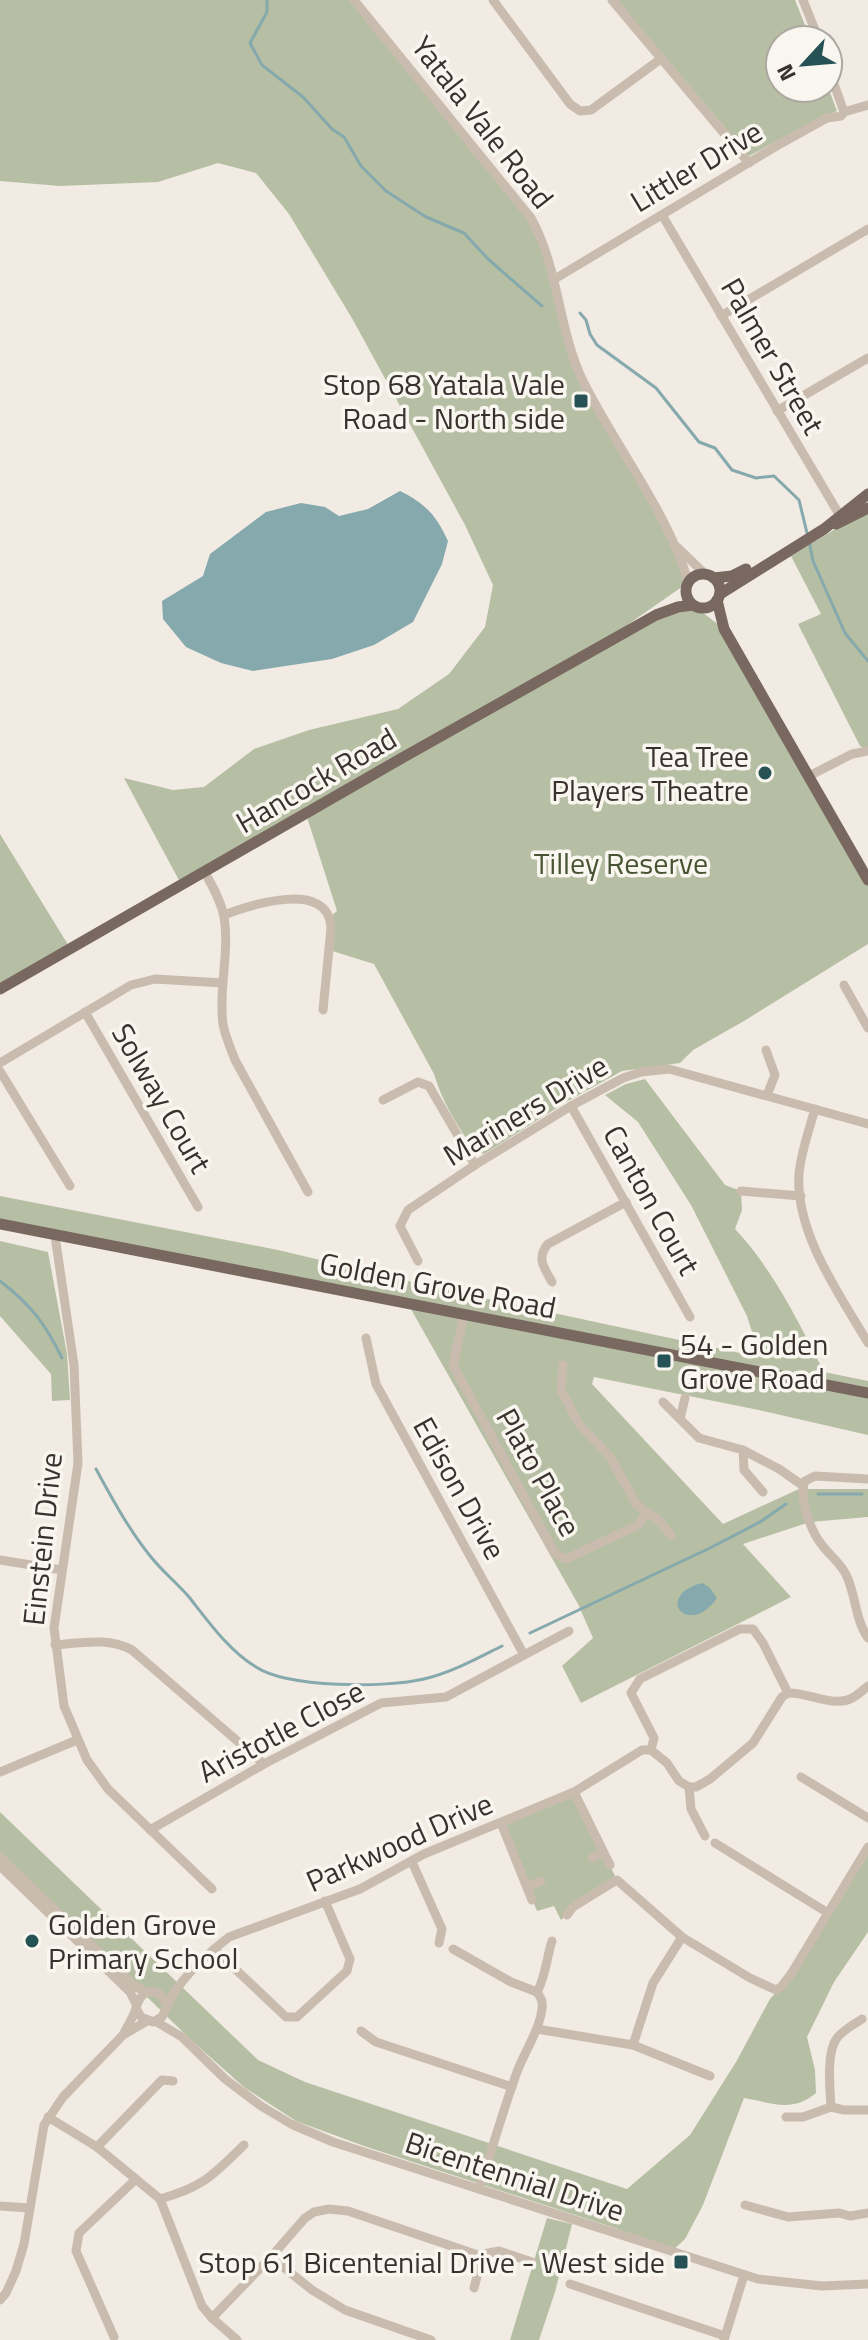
<svg xmlns="http://www.w3.org/2000/svg" width="868" height="2340" viewBox="0 0 868 2340" font-family="'Titillium Web',sans-serif">
<style>
.green{fill:#b6bfa4}
.water{fill:#85a9ac}
.lines{fill:none;stroke-linecap:round;stroke-linejoin:round}
.stream{stroke:#85a9ac;stroke-width:3}
.minor{stroke:#c9bcaf;stroke-width:9}
.major{stroke:#796860;stroke-width:11}
.poi-dot{fill:#265256;stroke:#f9f5ef;stroke-width:3}
.labels{text-anchor:middle;dominant-baseline:central;stroke-width:7;stroke-linejoin:round;paint-order:stroke}
.street-label{font-size:30px;fill:#39312d;stroke:#f9f5ef}
.poi-label{font-size:30px;fill:#39312d;stroke:#f9f5ef;text-anchor:end}
.park-label{font-size:30px;fill:#475433;stroke:#f9f5ef}
</style>
<rect width="100%" height="100%" fill="#f1ebe3"/>
<g class="green">
<path d="M0,0H355L538,231L574,357L682,552L686,584L590,651L656,615L693,605L724,629L868,880V944L744,1021L693,1050L680,1063L622,1071L568,1101L484,1154L475,1151C458,1127 442,1102 434,1074L374,964L329,950L330,917L337,911L306,814L181,884L124,778L173,790L204,787L254,749L309,730L398,709L449,674L485,627L493,585L465,525L353,320L289,214L256,173L218,163L158,182L60,186L0,181Z"/>
<polygon points="617,0 795,0 811,40 780,40 780,88 828,87 837,111 812,122 749,156"/>
<polygon points="868,509 868,751 860,746 798,624 821,614 791,556"/>
<polygon points="0,834 70,948 0,989"/>
<path d="M645,1079L725,1185L741,1191L742,1210L735,1229C773,1269 799,1323 824,1372L868,1381V1435L754,1409L594,1377L592,1384L723,1524L799,1489H868V1517L810,1522L743,1544L791,1597L581,1703L562,1666L593,1638L578,1604L408,1304L0,1223V1196L278,1250L442,1289L754,1356L753,1335L747,1316L691,1205L638,1122L605,1095L626,1084Z"/>
<polygon points="0,1241 48,1252 67,1354 70,1400 52,1401 51,1374 0,1316"/>
<polygon points="574,1792 617,1880 573,1907 561,1920 554,1906 537,1911 501,1823"/>
<path d="M0,1812L258,2060L305,2082L627,2189L690,2135L736,2062L770,1999L781,1987L868,1847V1932L834,1982L807,2037L815,2070L816,2093C792,2113 773,2103 744,2098L703,2205L685,2239L672,2251L615,2228L364,2146L296,2121L245,2088L191,2040L0,1853Z"/>
<polygon points="547,2218 572,2224 555,2292 539,2340 510,2340"/>
</g>
<g class="water">
<path d="M400,491C426,504 436,515 448,541L442,564L413,622L374,645L332,659L253,671L221,663L186,647L163,619L162,601L203,576L210,554L266,512L301,503L325,507L339,516L368,509Z"/>
<path d="M702,1583L709,1587L717,1598C688,1639 653,1596 702,1583Z"/>
</g>
<g class="lines">
<g class="stream">
<polyline points="267,0 267,12 250,43 262,65 303,97 332,129 344,137 361,166 386,191 426,217 464,233 488,259 542,306"/>
<polyline points="580,313 586,320 590,334 597,345 656,388 699,442 715,448 732,470 756,478 774,476 799,500 807,533"/>
<polyline points="809,541 813,561 845,633 868,661"/>
<path d="M0,1281C31,1305 45,1323 62,1358"/>
<path d="M96,1469C113,1500 129,1530 151,1557C162,1571 177,1583 189,1597C208,1621 229,1651 256,1667C288,1688 386,1688 424,1679C451,1673 478,1658 502,1646"/>
<polyline points="818,1494 862,1494"/>
<polyline points="530,1633 710,1548 760,1522 786,1504"/>
</g>
<g class="minor">
<path d="M354,0L531,218C559,268 558,329 583,381C615,446 668,512 688,581"/>
<polyline points="493,0 570,104 580,111 591,110 662,58"/>
<polyline points="612,0 749,163"/>
<polyline points="803,0 819,40"/>
<polyline points="828,67 844,112"/>
<polyline points="662,215 843,521"/>
<polyline points="553,280 780,144 827,118 841,116 844,112 868,105"/>
<polyline points="721,316 868,229"/>
<polyline points="777,411 868,358"/>
<polyline points="677,547 704,573"/>
<polyline points="809,776 852,754 868,751"/>
<path d="M204,871C212,885 221,901 224,917C230,953 218,989 223,1024C225,1036 231,1049 235,1060L308,1192"/>
<path d="M224,915C250,905 329,879 331,928L323,1010"/>
<polyline points="844,985 868,1028"/>
<polyline points="85,1012 198,1207"/>
<polyline points="766,1050 775,1075 767,1095"/>
<polyline points="0,1063 131,985 155,979 223,983"/>
<polyline points="0,1071 70,1186"/>
<polyline points="383,1100 418,1082 429,1086 475,1165"/>
<polyline points="571,1106 690,1317"/>
<path d="M815,1109C809,1130 801,1152 799,1174C795,1233 840,1295 868,1343"/>
<polyline points="741,1191 801,1196"/>
<polyline points="55,1236 74,1365 78,1463 54,1628 64,1706 87,1760 108,1789 212,1889"/>
<polyline points="418,1261 400,1226 408,1210 475,1165 571,1106 623,1078 641,1072 669,1069 868,1124"/>
<path d="M552,1282C544,1268 536,1258 548,1244L626,1202"/>
<polyline points="464,1315 453,1365 555,1554 566,1559 634,1527 640,1523 646,1512"/>
<polyline points="366,1338 376,1384 524,1655"/>
<polyline points="563,1365 561,1390 579,1424 610,1457 637,1505 657,1519 671,1535"/>
<polyline points="663,1402 699,1438 743,1450 779,1469 802,1485"/>
<polyline points="680,1419 685,1398"/>
<polyline points="743,1450 744,1470 763,1492"/>
<path d="M868,1479L815,1476L805,1481C798,1496 811,1532 822,1545C831,1557 843,1565 848,1579C856,1599 856,1621 868,1638"/>
<polyline points="0,1560 62,1570"/>
<polygon points="740,1629 753,1629 763,1643 788,1693 782,1697 753,1743 710,1779 696,1787 689,1787 679,1781 667,1763 651,1750 654,1738 631,1693 640,1679"/>
<path d="M55,1645C80,1643 109,1637 132,1650L264,1764"/>
<path d="M788,1693C808,1692 834,1708 852,1698C858,1695 863,1690 868,1686"/>
<polyline points="0,1772 77,1740"/>
<polyline points="801,1777 868,1818"/>
<polyline points="689,1787 691,1809 705,1836"/>
<polyline points="574,1792 610,1865"/>
<polyline points="501,1823 532,1900"/>
<polyline points="150,1830 264,1764 381,1703 446,1697 569,1631"/>
<polyline points="715,1843 828,1913"/>
<polyline points="0,1857 133,1985 145,1992"/>
<polyline points="592,1858 603,1852"/>
<polyline points="412,1862 442,1929 439,1943"/>
<polyline points="0,1866 130,1992 136,2004"/>
<polyline points="527,1887 541,1881"/>
<polyline points="567,1915 573,1907 617,1880 682,1937 750,1978 776,1990 781,1987 791,1974 868,1847"/>
<polyline points="214,1949 286,2017 297,2017 347,1971 350,1959 325,1901"/>
<polyline points="453,1949 511,1982 537,1992"/>
<path d="M167,2006C179,1979 206,1955 229,1937L360,1889L424,1854L574,1792L642,1750H651"/>
<polyline points="155,2021 182,2037 225,2079 261,2106 291,2124 333,2142 758,2279 822,2286 868,2284"/>
<polyline points="537,2029 633,2045 710,2076"/>
<polyline points="361,2031 376,2042 512,2087"/>
<path d="M123,2035C127,2027 132,2019 135,2011C139,1997 145,1986 161,1995L167,2006L162,2017L153,2022L141,2017L136,2008"/>
<polyline points="633,2045 653,1983 682,1937"/>
<path d="M831,2107C830,2089 826,2052 837,2038C843,2030 853,2025 862,2019"/>
<polyline points="48,2117 97,2147 160,2199 202,2306 212,2318 237,2340"/>
<polyline points="786,2117 803,2117 831,2107 844,2110 868,2110"/>
<polyline points="97,2147 162,2080 173,2081"/>
<path d="M479,2189C492,2150 503,2110 517,2072C525,2051 539,2031 542,2009C543,2001 541,1998 537,1992C545,1979 547,1956 552,1941"/>
<path d="M160,2199C203,2187 212,2176 244,2145"/>
<polyline points="745,2205 788,2217 839,2213 850,2216 868,2213"/>
<polyline points="0,2206 29,2208"/>
<polyline points="478,2255 499,2251 532,2262"/>
<polyline points="271,2257 312,2290 345,2310 431,2340"/>
<polyline points="570,2284 725,2336"/>
<polyline points="0,2300 6,2293 16,2271 24,2244 44,2125 63,2097 123,2035 147,2021"/>
<polyline points="212,2318 271,2257 305,2218 314,2212 329,2209 348,2211 478,2255 479,2269 474,2288"/>
<polyline points="114,2337 76,2251 79,2233 136,2179"/>
<polyline points="724,2340 744,2275"/>
</g>
<g class="major">
<polyline points="836,524 868,508"/>
<circle cx="703" cy="591" r="17"/>
<polyline points="714,578 732,576 746,569"/>
<polyline points="720,594 824,529 868,494"/>
<polyline points="717,600 724,629 868,880"/>
<polyline points="0,989 402,758 656,615 678,607 693,605"/>
<polyline points="0,1224 868,1393"/>
</g>
</g>
<g class="poi-dot">
<rect x="573" y="393" width="16" height="16" rx="4"/>
<circle cx="765" cy="773" r="8"/>
<rect x="656" y="1353" width="16" height="16" rx="4"/>
<circle cx="32" cy="1941" r="8"/>
<rect x="673" y="2254" width="16" height="16" rx="4"/>
</g>
<g class="labels">
<g class="street-label">
<text transform="translate(483 122) rotate(52)">Yatala Vale Road</text>
<text transform="translate(696 166) rotate(-31)">Littler Drive</text>
<text transform="translate(773 356) rotate(60)">Palmer Street</text>
<text transform="translate(316 780) rotate(-30)">Hancock Road</text>
<text transform="translate(162 1098) rotate(60)">Solway Court</text>
<text transform="translate(525 1110) rotate(-31)">Mariners Drive</text>
<text transform="translate(652 1200) rotate(61)">Canton Court</text>
<text transform="translate(438 1285) rotate(11)">Golden Grove Road</text>
<text transform="translate(539 1472) rotate(61)">Plato Place</text>
<text transform="translate(460 1488) rotate(61)">Edison Drive</text>
<text transform="translate(42 1539) rotate(-84)">Einstein Drive</text>
<text transform="translate(281 1731) rotate(-28)">Aristotle Close</text>
<text transform="translate(399 1842) rotate(-24)">Parkwood Drive</text>
<text transform="translate(515 2176) rotate(18)">Bicentennial Drive</text>
</g>
<g class="poi-label">
<text x="565" y="384">Stop 68 Yatala Vale<tspan x="565" dy="34">Road - North side</tspan></text>
<text x="749" y="756">Tea Tree<tspan x="749" dy="34">Players Theatre</tspan></text>
<text x="680" y="1344" text-anchor="start">54 - Golden<tspan x="680" dy="34">Grove Road</tspan></text>
<text x="48" y="1924" text-anchor="start">Golden Grove<tspan x="48" dy="34">Primary School</tspan></text>
<text x="665" y="2262">Stop 61 Bicentenial Drive - West side</text>
</g>
<g class="park-label">
<text x="621" y="863">Tilley Reserve</text>
</g>
</g>
<g transform="translate(804 64) rotate(244)"><circle r="38" fill="#f9f5ef" stroke="#aca7a1" stroke-width="2"/>
<path d="M0-6L14 30L0 20L-14 30Z" fill="#265256"/>
<text y="-12" font-size="22" font-weight="bold" text-anchor="middle" fill="#39312d">N</text>
</g>
</svg>
